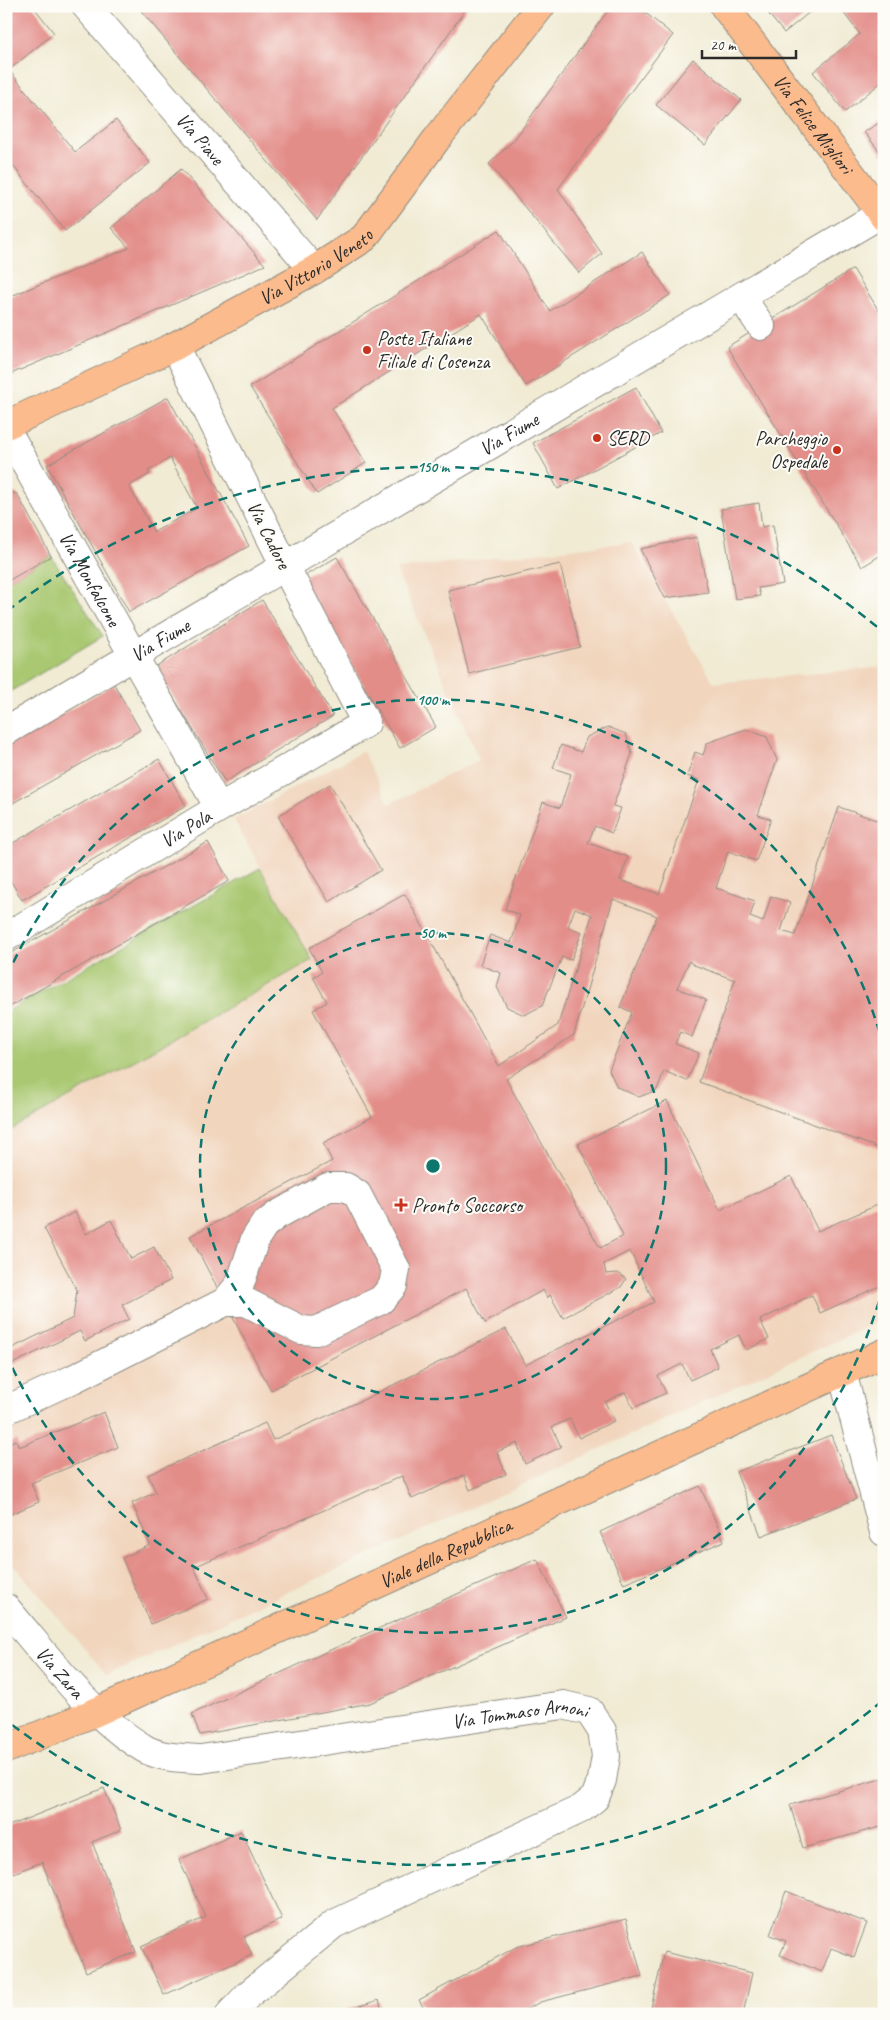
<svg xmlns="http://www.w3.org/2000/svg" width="890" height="2020" viewBox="0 0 890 2020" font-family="Caveat,sans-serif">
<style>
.built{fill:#f1d5bd}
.green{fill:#a9c871;stroke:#6a7a4e}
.building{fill:#e38d89;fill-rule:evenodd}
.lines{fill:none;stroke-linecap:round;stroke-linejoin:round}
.minor-casing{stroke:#8e8b80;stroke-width:30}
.major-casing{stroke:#8e8b80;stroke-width:30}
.minor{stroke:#fff;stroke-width:28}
.major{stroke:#fbbb8c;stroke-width:28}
.ring{fill:none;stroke:#0f766e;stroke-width:2.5;stroke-dasharray:9 6}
.poi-dot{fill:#c8321e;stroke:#fdfcf7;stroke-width:2}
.labels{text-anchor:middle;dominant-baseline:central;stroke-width:4;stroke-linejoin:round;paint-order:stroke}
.street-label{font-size:20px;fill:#2b2b2b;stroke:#fdfcf7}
.poi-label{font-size:20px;fill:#2b2b2b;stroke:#fdfcf7;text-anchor:start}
.centre{fill:#0f766e;stroke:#fdfcf7;stroke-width:2.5}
.ring-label{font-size:15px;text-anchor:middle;font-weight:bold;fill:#0f766e;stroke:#fdfcf7;stroke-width:4;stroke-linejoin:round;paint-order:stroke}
</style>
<rect width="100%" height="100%" fill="#fdfcf7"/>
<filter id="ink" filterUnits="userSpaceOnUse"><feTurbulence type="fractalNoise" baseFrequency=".02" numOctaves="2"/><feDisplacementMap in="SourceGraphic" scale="10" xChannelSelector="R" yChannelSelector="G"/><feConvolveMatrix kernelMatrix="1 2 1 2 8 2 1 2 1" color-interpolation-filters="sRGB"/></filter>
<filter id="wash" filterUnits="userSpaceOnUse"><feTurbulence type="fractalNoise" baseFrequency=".0096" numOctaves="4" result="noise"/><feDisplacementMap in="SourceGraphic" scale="20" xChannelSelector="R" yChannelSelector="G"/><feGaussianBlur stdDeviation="1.12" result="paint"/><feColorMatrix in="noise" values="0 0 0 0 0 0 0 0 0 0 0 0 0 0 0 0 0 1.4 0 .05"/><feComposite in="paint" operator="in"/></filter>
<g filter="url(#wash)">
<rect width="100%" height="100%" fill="#f1ebd4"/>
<polygon class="built" points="631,542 714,683 884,667 884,1319 107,1675 6,1556 6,1134 312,960 234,820 363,751 389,804 479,760 396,569"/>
<g class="green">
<polygon points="51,556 103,636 6,694 6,582"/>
<polygon points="260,868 312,960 6,1133 6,1012"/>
</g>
<g id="blocks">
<g class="building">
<polygon points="6,6 33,6 54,33 9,70 75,152 116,120 150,163 65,231 6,157"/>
<polygon points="137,6 468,6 317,220"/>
<polygon points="611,6 637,6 673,35 558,189 602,254 579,273 489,164 514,140"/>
<polygon points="762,6 817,6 784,33"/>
<polygon points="838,6 884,6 884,80 845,112 813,72 860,34"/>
<polygon points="693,59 741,100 705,145 656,105"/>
<polygon points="884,120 884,157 864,132"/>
<polygon points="181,169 265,265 6,376 6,298 129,248 111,228"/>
<polygon points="499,230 550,311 642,252 670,295 526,386 481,314 332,408 366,463 317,494 250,387"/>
<polygon points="853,269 884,319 884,553 862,567 727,347"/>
<polygon points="636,387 661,433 558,489 533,443"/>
<path d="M168,397L249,546L129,612L47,465ZM170,458L197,508L154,532L129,486L150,474L148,471Z"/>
<polygon points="6,491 17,494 51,556 6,582"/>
<polygon points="759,503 762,527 773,525 783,584 758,588 760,596 735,599 721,509"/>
<polygon points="697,537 708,592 665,598 640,549"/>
<polygon points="337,557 436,727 400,748 301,578"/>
<polygon points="560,564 580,647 469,674 448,590"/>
<polygon points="262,600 333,716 225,782 155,667"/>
<polygon points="114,684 140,730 6,807 6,746"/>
<polygon points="608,727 626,734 632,754 613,806 621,808 612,833 595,826 588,843 628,857 620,880 659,894 699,780 687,776 695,752 703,755 707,743 746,729 767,737 777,760 758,815 771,819 756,861 728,851 716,888 755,901 750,917 763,922 771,896 790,903 781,931 795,935 839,807 882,822 884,818 884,1150 699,1082 735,980 694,965 689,961 677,988 706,1000 692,1037 680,1032 675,1044 699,1053 687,1081 664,1071 657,1090 639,1097 617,1087 609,1070 632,1012 620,1007 657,916 613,899 574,1035 506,1079 600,1248 623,1236 578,1144 667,1101 720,1210 791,1176 818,1231 884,1202 884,1284 820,1313 812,1295 760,1320 769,1339 746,1350 739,1335 710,1349 718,1367 690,1380 682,1364 658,1376 666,1393 633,1408 625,1392 605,1402 614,1421 579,1438 570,1419 552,1427 561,1447 525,1464 517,1443 497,1452 506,1474 470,1490 464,1475 412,1499 402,1476 194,1567 208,1599 151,1624 122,1558 150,1545 132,1503 156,1492 148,1475 265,1423 273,1440 365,1399 506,1329 525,1365 654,1302 630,1251 604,1264 606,1274 618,1273 626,1279 621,1287 563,1318 550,1295 547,1298 543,1290 485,1323 466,1288 271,1390 190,1236 332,1161 323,1143 372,1117 313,1010 327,1002 313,977 322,972 309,948 405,894 499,1066 558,1025 592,915 575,908 568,927 582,932 571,960 562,957 542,1006 524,1015 507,1007 497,987 501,973 480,965 490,935 511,943 520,915 505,909 543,802 560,808 571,774 553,768 561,745 581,752 587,737"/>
<polygon points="159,759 186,806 22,900 6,873 6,847"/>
<polygon points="330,784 381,870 329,902 278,816"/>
<polygon points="208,842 229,881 6,1009 6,956"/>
<polygon points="75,1212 86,1234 111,1220 131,1259 154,1247 171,1280 122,1305 129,1319 85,1341 80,1331 6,1367 6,1351 73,1318 77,1290 44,1228"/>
<polygon points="104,1412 118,1447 31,1483 39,1502 6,1516 6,1444 16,1440 19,1447"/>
<polygon points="831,1435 856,1499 761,1536 736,1472"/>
<polygon points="700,1486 724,1541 624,1584 600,1532"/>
<polygon points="537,1559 566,1617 370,1703 200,1735 192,1714 341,1645"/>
<polygon points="884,1778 884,1826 803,1848 790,1805"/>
<polygon points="104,1788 121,1830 92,1842 136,1952 86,1972 42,1862 6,1876 6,1827"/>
<polygon points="241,1831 282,1919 244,1937 252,1955 164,1995 141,1946 206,1917 179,1860"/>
<polygon points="786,1891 867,1923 854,1957 831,1948 822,1972 780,1955 786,1941 770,1935"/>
<polygon points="626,1919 642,1976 540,2002 518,2014 427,2014 419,2000 516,1947"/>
<polygon points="664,1952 752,1973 743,2014 674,2014 651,2008"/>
<polygon points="379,2000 383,2014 336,2014 336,2013"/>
</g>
</g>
</g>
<g filter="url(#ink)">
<use href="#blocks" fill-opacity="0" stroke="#8e8b80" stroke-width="1"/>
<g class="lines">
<defs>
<g id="minor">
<path id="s1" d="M86,6L314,270"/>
<polyline points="750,310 761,326"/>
<path id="s2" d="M6,429L219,808"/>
<path id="s3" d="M6,731L884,212"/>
<path id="s4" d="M6,937L219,808L366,723L285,566L175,346"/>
<polygon points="328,1187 346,1187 357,1194 396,1269 393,1286 381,1300 316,1331 301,1330 246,1302 225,1302 240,1284 255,1239 264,1225 277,1215"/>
<polyline points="842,1372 884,1532"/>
<polyline points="6,1410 73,1379 225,1302"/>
<path id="s5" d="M6,1608C47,1656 91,1717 145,1749C162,1758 182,1758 201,1759L563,1705L589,1711L602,1731L606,1756L602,1780L595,1798L581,1809L334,1924L249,1994L230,2014"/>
</g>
<g id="major">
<path id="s6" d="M724,6L884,217"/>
<path id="s7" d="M6,425L175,346L314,270L364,238L436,140L541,6"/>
<path id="s8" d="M6,1749L96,1712L884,1353"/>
</g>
</defs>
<use href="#minor" class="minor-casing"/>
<use href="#major" class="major-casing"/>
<use href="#minor" class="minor"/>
<use href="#major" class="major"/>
</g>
</g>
<g class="ring">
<circle cx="433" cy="1166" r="233"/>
<path d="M883 1287A466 466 0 0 1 7 1356M7 976A466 466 0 0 1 883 1045"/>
<path d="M882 1701A699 699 0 0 1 7 1721M7 611A699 699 0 0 1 882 631"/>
</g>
<g class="poi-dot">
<circle cx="367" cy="350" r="5"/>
<circle cx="597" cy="438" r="5"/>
<circle cx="837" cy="450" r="5"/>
<path d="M398.5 1197.5h5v5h5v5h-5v5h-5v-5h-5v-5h5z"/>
</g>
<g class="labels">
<g class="street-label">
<text stroke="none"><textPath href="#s6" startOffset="148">Via Felice Migliori</textPath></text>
<text stroke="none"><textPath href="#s1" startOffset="175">Via Piave</textPath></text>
<text stroke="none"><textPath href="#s7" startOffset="348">Via Vittorio Veneto</textPath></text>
<text stroke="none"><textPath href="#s3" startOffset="584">Via Fiume</textPath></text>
<text transform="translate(269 535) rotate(63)">Via Cadore</text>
<text stroke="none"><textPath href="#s2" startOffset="172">Via Monfalcone</textPath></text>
<text stroke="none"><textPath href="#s3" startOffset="179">Via Fiume</textPath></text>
<text stroke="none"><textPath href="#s4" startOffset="210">Via Pola</textPath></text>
<text stroke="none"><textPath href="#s8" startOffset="481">Viale della Repubblica</textPath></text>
<text stroke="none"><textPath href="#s5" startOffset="84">Via Zara</textPath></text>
<text stroke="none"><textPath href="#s5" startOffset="579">Via Tommaso Arnoni</textPath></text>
</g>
<g class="poi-label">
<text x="377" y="338">Poste Italiane<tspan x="377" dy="23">Filiale di Cosenza</tspan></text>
<text x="607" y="438">SERD</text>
<text x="827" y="438" text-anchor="end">Parcheggio<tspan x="827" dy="23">Ospedale</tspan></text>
<text x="412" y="1205">Pronto Soccorso</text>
</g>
</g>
<circle cx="433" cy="1166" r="8" class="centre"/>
<g class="ring-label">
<text x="433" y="472">150 m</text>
<text x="433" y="705">100 m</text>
<text x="433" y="938">50 m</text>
</g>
<rect width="890" height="2020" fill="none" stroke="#fdfcf7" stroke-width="25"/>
<path d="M702 50v8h94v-8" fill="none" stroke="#2b2b2b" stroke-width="2.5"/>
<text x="710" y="50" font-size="15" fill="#2b2b2b" stroke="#fdfcf7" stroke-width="4" paint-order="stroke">20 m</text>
</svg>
